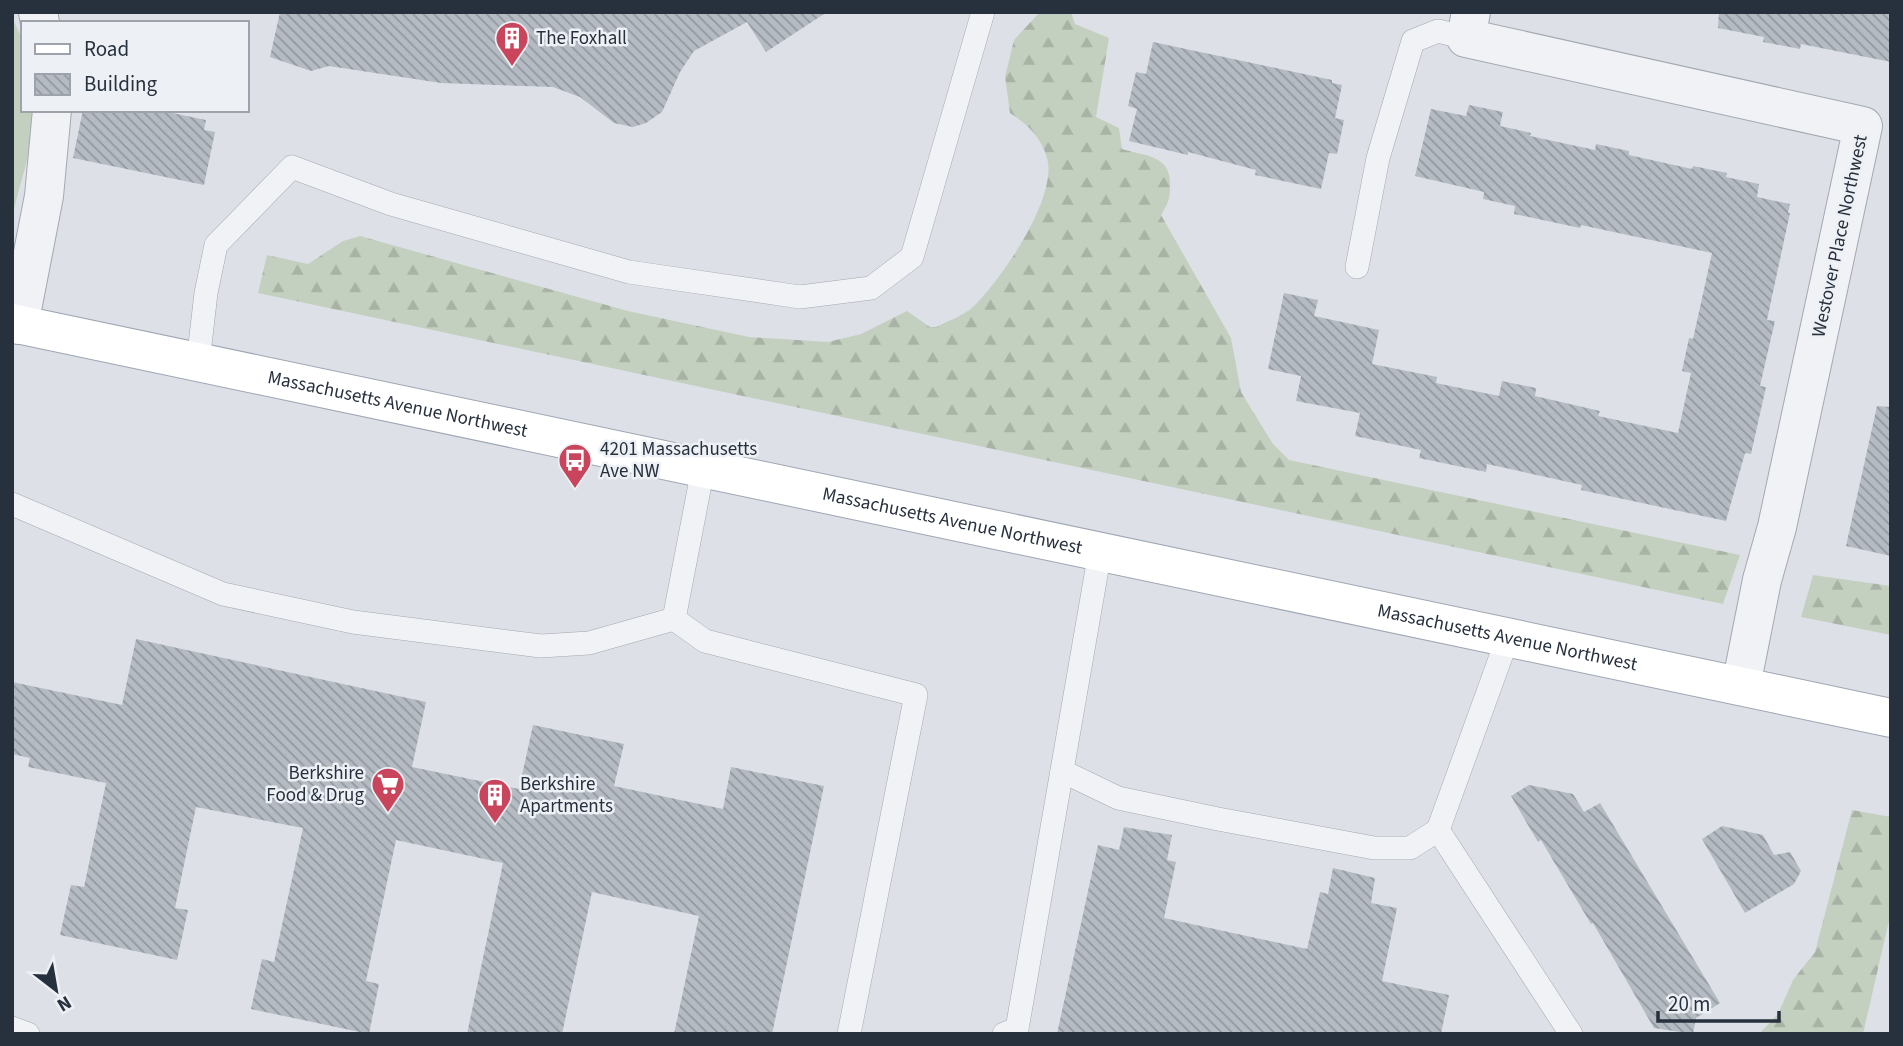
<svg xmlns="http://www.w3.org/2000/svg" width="1903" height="1046" viewBox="0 0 1903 1046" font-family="'Source Sans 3',sans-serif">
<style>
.green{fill:#c4d0bf}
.forest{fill:url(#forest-firs)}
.building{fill:url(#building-back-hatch)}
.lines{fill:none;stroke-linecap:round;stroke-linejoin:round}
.lane-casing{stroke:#a3a8b1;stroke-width:24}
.street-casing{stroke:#a3a8b1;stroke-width:40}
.primary-casing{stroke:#9da6b2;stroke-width:40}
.lane{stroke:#f0f2f5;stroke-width:23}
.street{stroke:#f0f2f5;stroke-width:38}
.primary{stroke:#fff;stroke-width:38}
.labels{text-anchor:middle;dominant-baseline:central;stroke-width:5;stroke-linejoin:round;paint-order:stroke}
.poi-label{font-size:19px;fill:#27303d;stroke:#edf0f5;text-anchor:start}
.street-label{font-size:19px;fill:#27303d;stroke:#edf0f5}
</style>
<defs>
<pattern id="forest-firs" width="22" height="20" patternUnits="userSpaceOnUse" patternTransform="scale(1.75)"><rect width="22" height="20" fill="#c4d0bf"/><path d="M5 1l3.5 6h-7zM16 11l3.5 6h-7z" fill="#a8b3a5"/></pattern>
<pattern id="building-back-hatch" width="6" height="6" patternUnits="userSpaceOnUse" patternTransform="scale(1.75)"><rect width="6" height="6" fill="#b5bbc3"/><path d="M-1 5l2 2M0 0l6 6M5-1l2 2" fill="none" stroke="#9398a0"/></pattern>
</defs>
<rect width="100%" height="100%" fill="#dde1e7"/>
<polygon class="green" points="12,17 23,41 23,110 35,110 37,123 12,216"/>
<g class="forest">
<path d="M1040,12H1071L1075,24L1109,38L1096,117L1119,128L1122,149C1144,156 1171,155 1170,184C1170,199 1169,202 1161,215L1231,338L1241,392L1273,444L1289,460L1740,555L1723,604L258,293L267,255L308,264L343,241L360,236L628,311L749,337L828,342L861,334L907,311L930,327H936C948,321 965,315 974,306C1002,278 1058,198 1047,158C1041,137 1027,124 1010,113L1005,77L1014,40Z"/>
<polygon points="1813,575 1891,586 1891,635 1801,617"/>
<polygon points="1852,810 1891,817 1891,912 1863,1034 1759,1034 1778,1014 1793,980 1815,952"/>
</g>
<g class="building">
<polygon points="280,12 827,12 766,52 747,22 694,51 680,72 662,112 646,123 633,127 614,123 580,97 553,87 441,83 329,66 311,71 270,57"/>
<polygon points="1719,12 1891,12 1891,62 1801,44 1800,49 1763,42 1764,37 1718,28"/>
<polygon points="1153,42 1332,80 1332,83 1342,85 1335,118 1344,120 1337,154 1329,153 1321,189 1255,175 1256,170 1188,152 1188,155 1129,141 1137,109 1128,106 1136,72 1146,74"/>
<polygon points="1469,105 1503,112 1500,126 1531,133 1530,136 1595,150 1596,144 1629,151 1629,155 1692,169 1693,166 1727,173 1726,177 1759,184 1757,197 1790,204 1788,213 1790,213 1767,320 1775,321 1760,386 1766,387 1751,454 1745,453 1726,521 1581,490 1582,485 1487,464 1486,472 1419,458 1421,450 1355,436 1360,413 1296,401 1301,376 1268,369 1284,293 1318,300 1314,316 1379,330 1372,364 1437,377 1436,383 1499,396 1502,381 1536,388 1535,396 1600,411 1598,416 1678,433 1691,373 1682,371 1689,338 1693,339 1712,253 1581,225 1580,228 1514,214 1515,206 1483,199 1484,192 1415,176 1431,109 1466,116"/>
<polygon points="83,110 158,110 206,120 204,130 215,132 204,185 73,158"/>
<polygon points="1877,406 1891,407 1891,556 1846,546"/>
<polygon points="136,639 426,702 412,767 519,789 533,725 624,744 614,786 723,809 731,767 824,786 772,1034 674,1034 699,916 592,892 562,1034 467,1034 503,863 396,840 366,981 379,984 369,1034 251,1009 262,959 274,962 303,828 196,807 175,908 188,910 177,960 60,935 71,885 84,887 106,783 28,767 30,758 12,754 12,682 122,705"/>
<polygon points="1529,785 1573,794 1584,812 1600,803 1720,1003 1696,1018 1693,1034 1654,1028 1593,923 1591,924 1541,840 1538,842 1511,796"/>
<polygon points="1722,826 1763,835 1774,855 1790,852 1801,871 1794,884 1745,913 1702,839"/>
<polygon points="1124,827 1172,835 1167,860 1176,862 1164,918 1307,949 1320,892 1328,894 1333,868 1375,878 1371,903 1397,908 1382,981 1449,995 1441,1034 1057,1034 1098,845 1119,850"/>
</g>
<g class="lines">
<defs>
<g id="lane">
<polyline points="1357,267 1378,158 1413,41 1438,31 1466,38"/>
<polyline points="198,362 206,293 216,245 292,167 391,204 629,272 800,297 871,288 912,257 983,12"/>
<polyline points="12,504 223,594 353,622 541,646 589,643 674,619 703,469"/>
<polyline points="674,619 705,641 916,695 849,1034"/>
<polyline points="1062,771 1118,798 1218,819 1374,848 1410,848 1438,830 1508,637"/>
<polyline points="1438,830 1571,1034"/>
<polyline points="12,1028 28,1034"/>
<polyline points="1004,1034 1017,1029 1100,552"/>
</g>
<g id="street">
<polyline points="38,12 40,23"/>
<polyline points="1471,12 1466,38 1863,126 1777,527 1762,580 1741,686"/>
<polyline points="19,325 44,196 52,110"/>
</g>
<g id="primary">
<path id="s1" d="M12,323L1891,718"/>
</g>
</defs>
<use href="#lane" class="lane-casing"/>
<use href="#street" class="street-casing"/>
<use href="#primary" class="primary-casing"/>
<use href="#lane" class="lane"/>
<use href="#street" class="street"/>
<use href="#primary" class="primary"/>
</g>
<defs>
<symbol id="building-pin" viewBox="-11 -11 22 30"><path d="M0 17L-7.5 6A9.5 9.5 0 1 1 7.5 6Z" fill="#c9455c" stroke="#edf0f5"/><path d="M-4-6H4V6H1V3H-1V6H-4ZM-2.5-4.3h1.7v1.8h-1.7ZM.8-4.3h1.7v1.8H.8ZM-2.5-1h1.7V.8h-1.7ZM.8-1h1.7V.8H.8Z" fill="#fff"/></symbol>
<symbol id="bus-pin" viewBox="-11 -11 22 30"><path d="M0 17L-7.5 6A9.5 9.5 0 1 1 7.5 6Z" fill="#c9455c" stroke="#edf0f5"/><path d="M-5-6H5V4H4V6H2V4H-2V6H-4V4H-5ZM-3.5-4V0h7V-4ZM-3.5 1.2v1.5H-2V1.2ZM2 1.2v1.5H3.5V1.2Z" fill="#fff"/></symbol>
<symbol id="supermarket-pin" viewBox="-11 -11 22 30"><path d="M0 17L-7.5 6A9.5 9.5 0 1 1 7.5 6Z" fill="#c9455c" stroke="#edf0f5"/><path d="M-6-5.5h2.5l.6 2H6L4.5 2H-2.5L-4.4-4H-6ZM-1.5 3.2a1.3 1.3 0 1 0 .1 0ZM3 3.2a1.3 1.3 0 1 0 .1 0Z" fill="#fff"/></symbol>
</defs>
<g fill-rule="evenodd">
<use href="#building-pin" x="493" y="19" width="38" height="52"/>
<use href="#bus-pin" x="556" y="441" width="38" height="52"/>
<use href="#supermarket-pin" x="369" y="765" width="38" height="52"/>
<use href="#building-pin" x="476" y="776" width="38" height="52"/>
</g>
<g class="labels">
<g class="poi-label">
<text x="536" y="38">The Foxhall</text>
<text x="600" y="449">4201 Massachusetts<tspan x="600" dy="22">Ave NW</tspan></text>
<text x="364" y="773" text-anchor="end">Berkshire<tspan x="364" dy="22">Food &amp; Drug</tspan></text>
<text x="520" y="784">Berkshire<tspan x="520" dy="22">Apartments</tspan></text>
</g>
<g class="street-label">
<text transform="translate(1840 236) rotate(-78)">Westover Place Northwest</text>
<text stroke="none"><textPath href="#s1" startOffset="394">Massachusetts Avenue Northwest</textPath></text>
<text stroke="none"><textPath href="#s1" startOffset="961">Massachusetts Avenue Northwest</textPath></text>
<text stroke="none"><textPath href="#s1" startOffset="1528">Massachusetts Avenue Northwest</textPath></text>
</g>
</g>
<rect width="1903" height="1046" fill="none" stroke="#27303d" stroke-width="28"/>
<rect x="21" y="21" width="228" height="91" fill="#edf0f5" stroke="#9ea3ab" stroke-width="2"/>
<rect x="35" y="44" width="35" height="10" fill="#ffffff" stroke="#9ea3ab" stroke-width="2"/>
<text x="84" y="56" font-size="21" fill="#27303d">Road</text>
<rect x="35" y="74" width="35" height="21" fill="url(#building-back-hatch)" stroke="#9ea3ab" stroke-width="2"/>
<text x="84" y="91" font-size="21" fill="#27303d">Building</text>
<g transform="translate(56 990) rotate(149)" stroke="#edf0f5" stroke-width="5" paint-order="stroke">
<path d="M0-5L12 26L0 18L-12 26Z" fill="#27303d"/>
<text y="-10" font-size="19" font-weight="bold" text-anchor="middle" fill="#27303d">N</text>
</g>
<path d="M1658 1011v10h121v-10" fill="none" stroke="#27303d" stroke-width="3.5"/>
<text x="1668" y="1011" font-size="21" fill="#27303d" stroke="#edf0f5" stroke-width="5" paint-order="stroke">20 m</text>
</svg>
